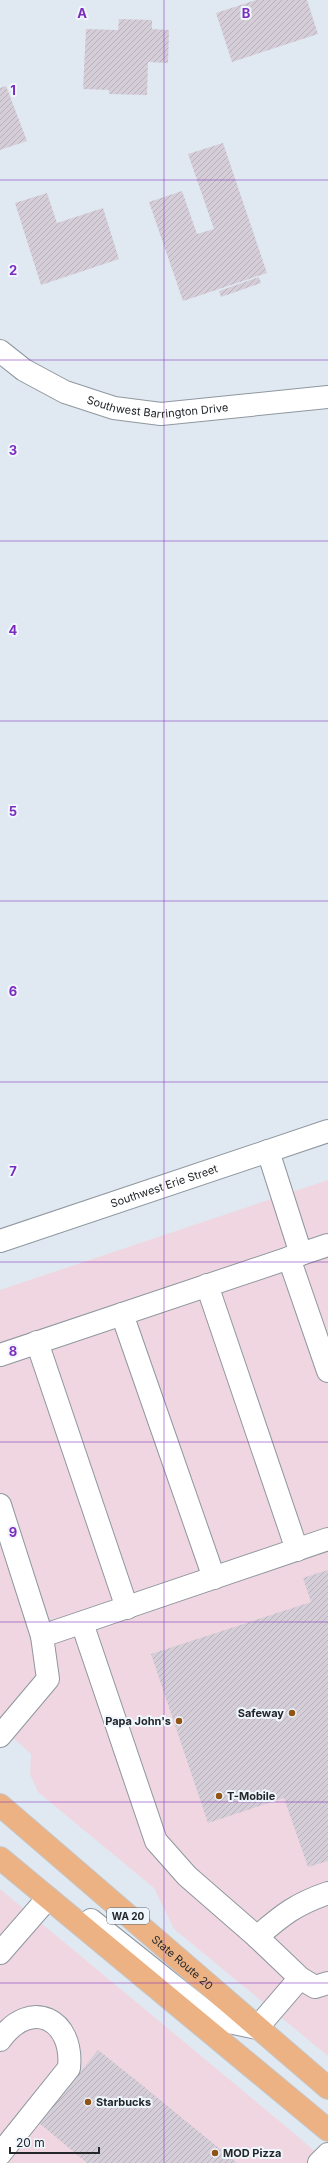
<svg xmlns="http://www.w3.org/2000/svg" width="328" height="2163" viewBox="0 0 328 2163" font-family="Inter,sans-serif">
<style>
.commercial{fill:#efd6e0}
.building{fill:url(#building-hatch)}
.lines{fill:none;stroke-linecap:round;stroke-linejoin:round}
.minor-casing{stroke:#8f979f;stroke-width:24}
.major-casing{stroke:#c6c7c8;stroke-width:24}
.minor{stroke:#fff;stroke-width:22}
.major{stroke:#ecb283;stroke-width:22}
.grid{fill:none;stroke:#7b2cbf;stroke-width:1;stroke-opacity:0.55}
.poi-dot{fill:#905316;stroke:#eff6fd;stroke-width:1.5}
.labels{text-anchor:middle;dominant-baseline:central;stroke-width:4;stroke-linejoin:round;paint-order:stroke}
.shield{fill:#eff6fd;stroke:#606569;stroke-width:1}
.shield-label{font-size:10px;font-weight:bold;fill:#23272a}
.street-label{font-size:11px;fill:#23272a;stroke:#eff6fd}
.poi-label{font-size:11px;font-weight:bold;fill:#23272a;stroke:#eff6fd;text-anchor:start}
.grid-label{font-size:13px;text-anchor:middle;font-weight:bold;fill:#7b2cbf;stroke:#eff6fd;stroke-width:4;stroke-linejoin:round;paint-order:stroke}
</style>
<defs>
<pattern id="building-hatch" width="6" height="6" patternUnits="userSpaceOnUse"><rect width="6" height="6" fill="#d5ced8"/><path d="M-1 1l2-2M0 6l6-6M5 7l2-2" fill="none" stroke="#b7b1ba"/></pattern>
</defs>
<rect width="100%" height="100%" fill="#e0e9f2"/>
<g class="commercial">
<polygon points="328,1180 328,2056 174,1929 154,1888 38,1792 30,1774 31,1754 0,1726 0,1290"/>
<polygon points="0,1889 295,2134 328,2163 0,2163"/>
</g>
<g class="building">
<polygon points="256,0 307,0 318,34 232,62 216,13"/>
<polygon points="119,19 152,20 152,29 169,30 168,63 148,62 147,95 109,94 109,90 83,89 86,29 118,30"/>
<polygon points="6,86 27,141 0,150 0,88"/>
<polygon points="223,143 267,273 183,301 149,202 182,191 197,234 214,229 188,154"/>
<polygon points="47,193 57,223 103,208 119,259 41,285 15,203"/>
<polygon points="259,277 261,283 221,297 219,291"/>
<polygon points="328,1570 328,1861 308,1867 284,1798 208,1823 151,1654 311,1602 303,1578"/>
<polygon points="98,2050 137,2081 237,2163 87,2163 39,2123"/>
</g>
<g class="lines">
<defs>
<g id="minor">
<path id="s1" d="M0,351L24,370L65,392L114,408L161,414L328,397"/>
<polyline points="268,1151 301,1254"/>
<path id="s2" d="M0,1241L328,1131"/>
<polyline points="289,1258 328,1371"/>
<polyline points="207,1285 297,1550"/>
<polyline points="122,1314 214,1578"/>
<polyline points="37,1342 127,1608"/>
<polyline points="0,1355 328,1245"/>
<polyline points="0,1505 42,1636 48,1679 0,1736"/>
<polyline points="82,1623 156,1841 187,1876 257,1937 300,1978 315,1987 328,1983"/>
<polyline points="42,1636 328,1539"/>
<polyline points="91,1920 215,2019 257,2028 300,1978"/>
<path d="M257,1937C282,1915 296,1904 328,1893"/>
<polyline points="0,1953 48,1898"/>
<path d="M0,2040C31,1997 74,2019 69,2068L0,2154"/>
<polyline points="319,2163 328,2154"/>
</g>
<g id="major">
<path id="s3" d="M0,1805L328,2088"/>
<polyline points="0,1858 328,2130"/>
</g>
</defs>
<use href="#minor" class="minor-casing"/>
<use href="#major" class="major-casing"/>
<use href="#minor" class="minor"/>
<use href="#major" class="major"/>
</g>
<path class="grid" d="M164,0V2163M0,180H328M0,360H328M0,541H328M0,721H328M0,901H328M0,1082H328M0,1262H328M0,1442H328M0,1622H328M0,1802H328M0,1983H328"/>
<g class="poi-dot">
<circle cx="292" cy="1713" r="4"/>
<circle cx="179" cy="1721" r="4"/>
<circle cx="219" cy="1796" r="4"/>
<circle cx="88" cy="2102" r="4"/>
<circle cx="215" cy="2153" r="4"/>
</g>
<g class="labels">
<rect class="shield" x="107" y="1908" width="42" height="16" rx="3"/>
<g class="shield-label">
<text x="128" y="1916">WA 20</text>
</g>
<g class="street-label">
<text stroke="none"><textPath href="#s1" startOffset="172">Southwest Barrington Drive</textPath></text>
<text stroke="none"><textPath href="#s2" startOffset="173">Southwest Erie Street</textPath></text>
<text stroke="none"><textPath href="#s3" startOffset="241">State Route 20</textPath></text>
</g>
<g class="poi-label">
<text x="284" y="1713" text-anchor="end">Safeway</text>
<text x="171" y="1721" text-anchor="end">Papa John's</text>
<text x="227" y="1796">T-Mobile</text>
<text x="96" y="2102">Starbucks</text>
<text x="223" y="2153">MOD Pizza</text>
</g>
</g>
<g class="grid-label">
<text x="82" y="18">A</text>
<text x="246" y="18">B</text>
<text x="13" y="95">1</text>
<text x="13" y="275">2</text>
<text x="13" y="455">3</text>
<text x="13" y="635">4</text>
<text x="13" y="816">5</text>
<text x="13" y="996">6</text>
<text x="13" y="1176">7</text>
<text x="13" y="1356">8</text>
<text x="13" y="1537">9</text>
</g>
<path d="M10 2147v6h89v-6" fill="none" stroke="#23272a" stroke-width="2"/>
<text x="16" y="2147" font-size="12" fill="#23272a" stroke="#eff6fd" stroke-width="3" paint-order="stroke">20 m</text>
</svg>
